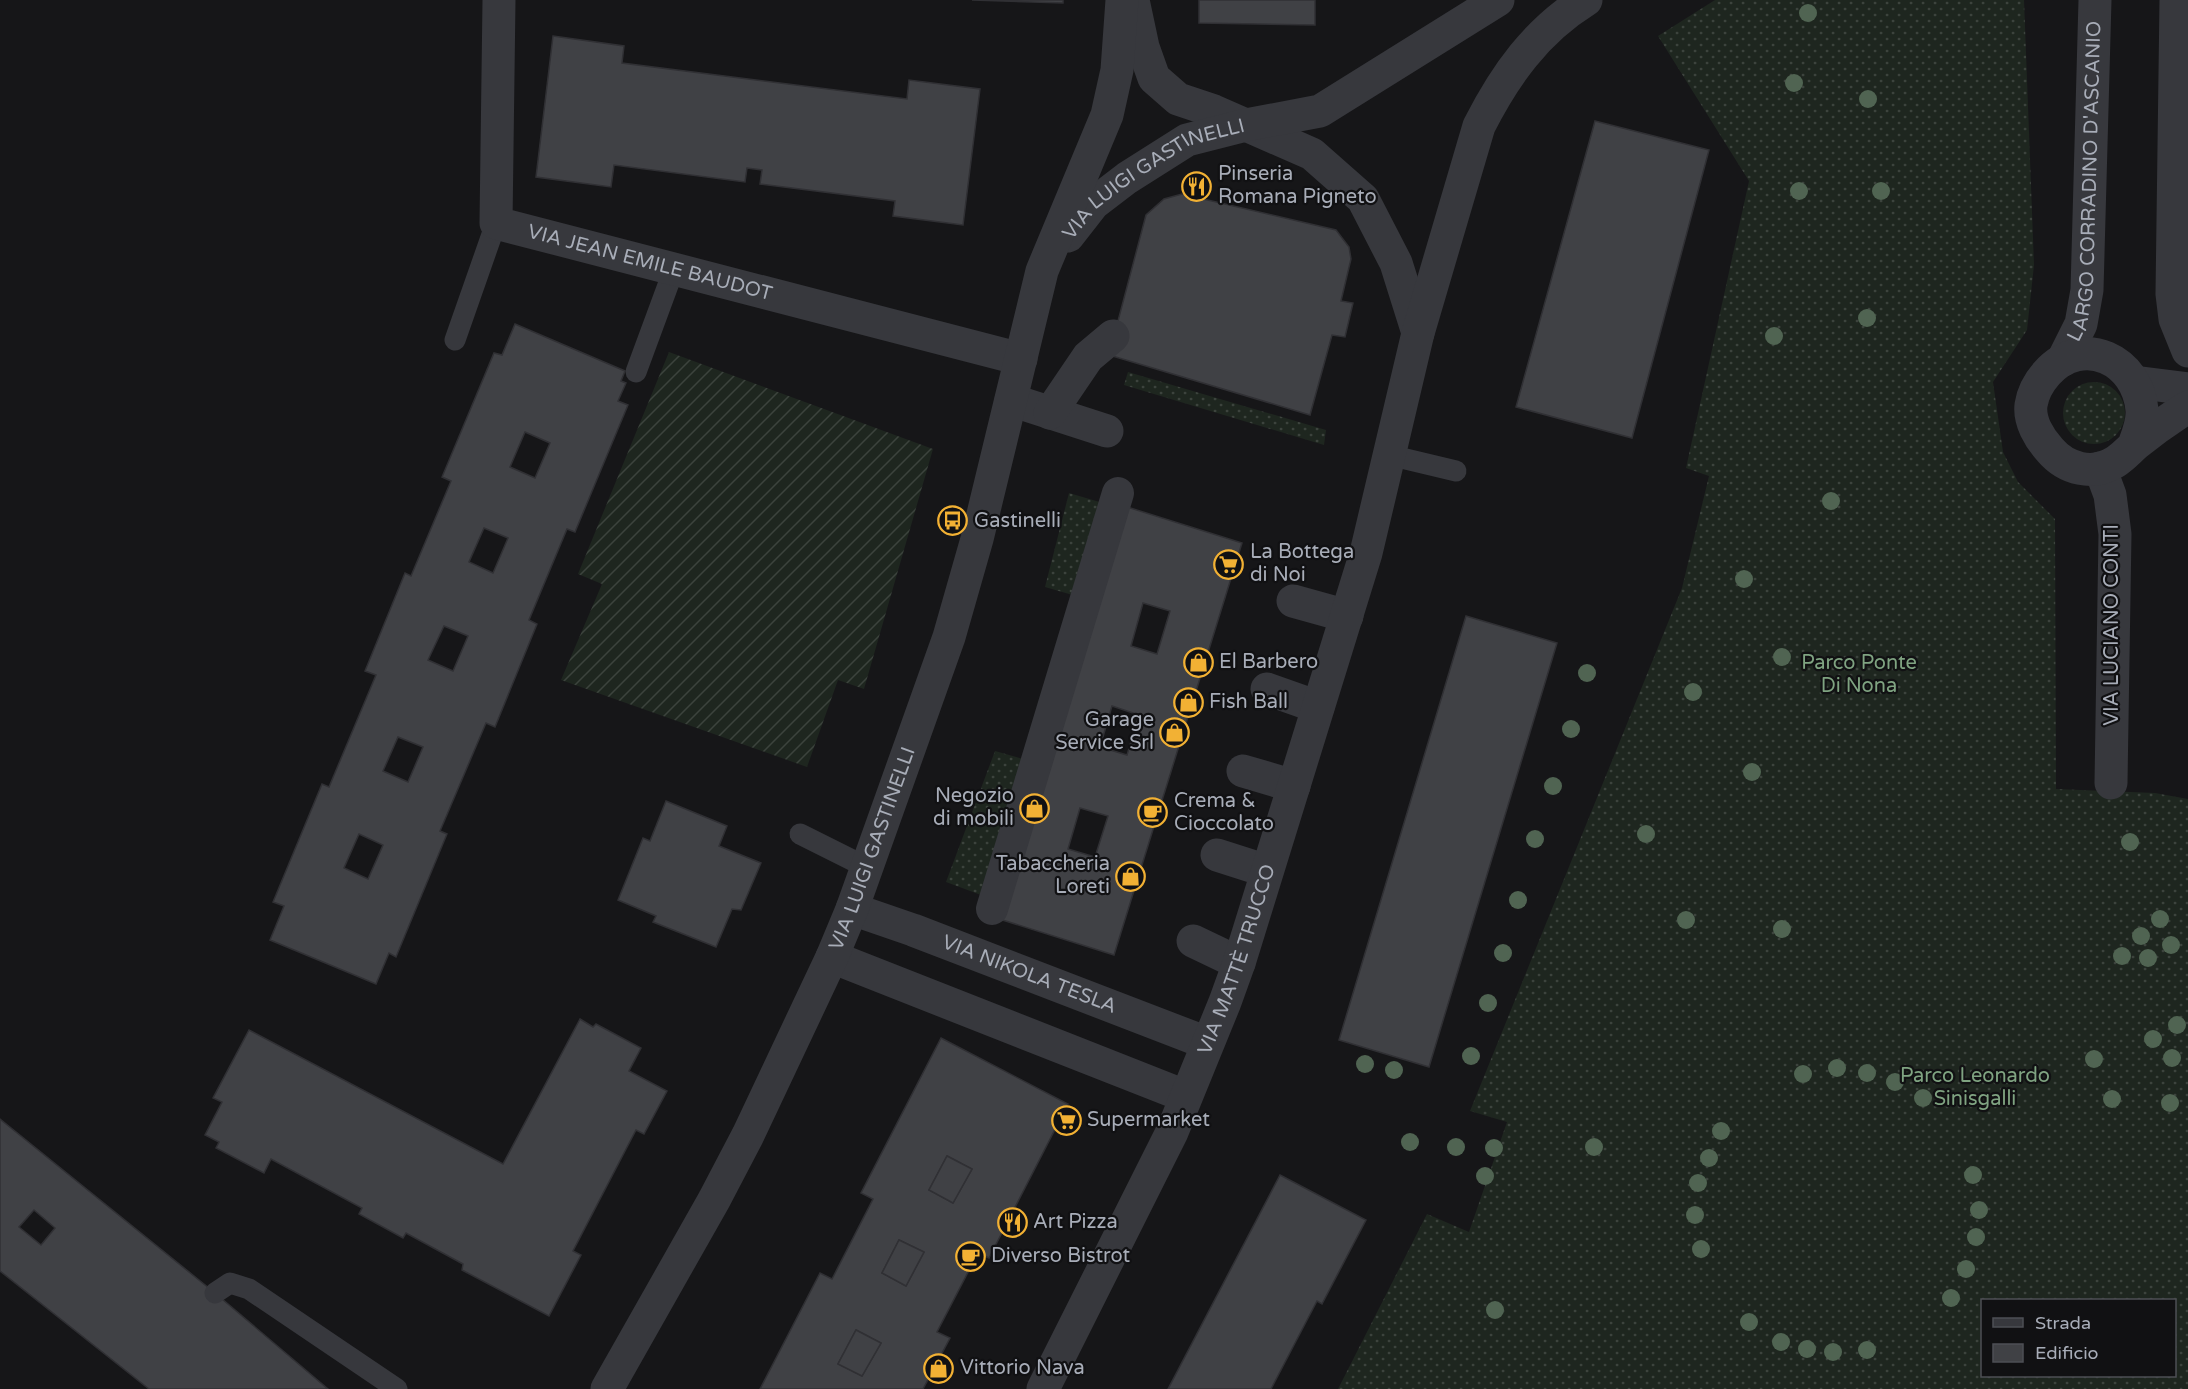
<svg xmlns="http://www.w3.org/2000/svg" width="2188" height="1389" viewBox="0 0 2188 1389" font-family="'Varela Round',sans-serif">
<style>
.grass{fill:url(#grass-dots);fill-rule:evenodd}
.garden{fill:url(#garden-furrows)}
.building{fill:#404145;stroke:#303034;stroke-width:1.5;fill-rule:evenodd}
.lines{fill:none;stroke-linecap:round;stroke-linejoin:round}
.service{stroke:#37383d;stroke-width:21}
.pedestrian{stroke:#37383d;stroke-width:32}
.minor{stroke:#37383d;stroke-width:33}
.tertiary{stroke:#37383d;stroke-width:33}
.tree{fill:#506452}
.labels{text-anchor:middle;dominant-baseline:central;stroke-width:4.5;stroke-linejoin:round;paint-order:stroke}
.poi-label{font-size:20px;fill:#a8adb8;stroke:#111113;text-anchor:start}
.street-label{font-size:20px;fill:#a8adb8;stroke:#111113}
.park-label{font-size:20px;fill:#7fa381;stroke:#111113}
</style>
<defs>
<pattern id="grass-dots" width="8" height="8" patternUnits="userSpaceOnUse" patternTransform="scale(1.5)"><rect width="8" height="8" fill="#1e261f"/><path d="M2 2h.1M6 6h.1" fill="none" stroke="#3c433d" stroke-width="1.8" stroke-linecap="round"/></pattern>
<pattern id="garden-furrows" width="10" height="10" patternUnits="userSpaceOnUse" patternTransform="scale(1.5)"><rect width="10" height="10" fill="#1e261f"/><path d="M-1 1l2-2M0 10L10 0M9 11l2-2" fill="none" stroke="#3c433d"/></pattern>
</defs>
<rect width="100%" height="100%" fill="#161618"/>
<g class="grass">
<path d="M1715,0H2024L2034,265L2027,330L1993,382L2003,452L2018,482L2055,519L2056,789L2155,793L2188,799V1389H1338L1427,1214L1469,1232L1507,1122L1470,1111L1682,588L1709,476L1686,468L1749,181L1658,36ZM1982,1300H2174V1376H1982Z"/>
<polygon points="1128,372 1326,430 1324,445 1124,385"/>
<circle cx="2094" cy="413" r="31"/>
<polygon points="1069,493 1103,503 1076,596 1045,587"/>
<polygon points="995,751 1023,759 981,895 946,882"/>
</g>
<polygon class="garden" points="669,352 933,449 864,689 838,680 807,767 561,680 602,584 578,574"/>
<g class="building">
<polygon points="972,0 1063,0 1063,3"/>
<polygon points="1199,0 1315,0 1315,25 1199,23"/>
<polygon points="553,36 624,46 622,63 907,99 909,80 980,89 963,225 893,216 895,201 760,184 762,170 747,168 745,182 614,165 611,187 536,177"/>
<polygon points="1595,121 1709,150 1632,438 1516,407"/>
<polygon points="1182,194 1336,230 1349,247 1351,259 1341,301 1353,303 1345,337 1332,335 1310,415 1109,355 1146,215 1164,199"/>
<path d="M515,324L625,371L621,381L626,383L618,401L628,405L575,532L567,529L529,620L537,624L495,727L486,723L440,831L447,834L396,957L389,953L376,984L270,940L284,906L273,902L322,784L329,787L376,675L365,671L405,573L411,576L451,481L442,477L494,353L502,355ZM525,432L550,443L535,478L510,467ZM484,528L508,538L493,573L469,562ZM444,626L468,636L453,671L428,660ZM398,737L423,747L408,782L383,771ZM359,834L383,845L368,879L344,868Z"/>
<path d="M1124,506L1242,543L1114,955L996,918ZM1143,603L1170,611L1157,654L1131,646ZM1112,706L1139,715L1127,755L1100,747ZM1080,808L1108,816L1095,857L1068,849Z"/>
<polygon points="1466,616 1557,643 1429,1067 1339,1040"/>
<polygon points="666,801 727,826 719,846 761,863 741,910 732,909 716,947 653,922 656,916 618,900 643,838 650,841"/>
<polygon points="580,1019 593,1027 596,1024 641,1048 629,1071 667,1091 644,1134 636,1130 573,1251 581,1255 549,1316 462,1270 463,1264 406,1233 403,1238 359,1214 362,1208 271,1159 264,1173 216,1148 219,1142 205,1135 222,1102 213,1098 249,1030 503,1164"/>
<path d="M941,1038L1068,1104L989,1258L978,1253L937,1332L950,1338L923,1389H760L820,1273L832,1279L873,1199L861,1193ZM947,1156L972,1169L953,1203L929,1190ZM899,1240L924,1252L906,1286L882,1273ZM856,1330L881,1343L862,1376L838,1364Z"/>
<path d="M0,1119L215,1293L328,1389H149L0,1271ZM34,1210L55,1228L41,1245L19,1227Z"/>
<polygon points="947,1156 972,1169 953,1203 929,1190"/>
<polygon points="1280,1175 1366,1220 1322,1304 1317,1301 1271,1389 1168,1389"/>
<polygon points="899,1240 924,1252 906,1286 882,1273"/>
<polygon points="856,1330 881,1343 862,1376 838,1364"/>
</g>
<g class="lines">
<g class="service">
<polyline points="455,340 496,223"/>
<polyline points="636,372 674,269"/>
<polyline points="1389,455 1456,471"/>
<polyline points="800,834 866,867"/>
<polyline points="215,1293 230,1283 249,1289 397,1389"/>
</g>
<polyline class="pedestrian" points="992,909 1118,493"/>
<g class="minor">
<path id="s1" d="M499,0L496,223L1021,359"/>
<polyline points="1011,400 1107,431"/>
<polyline points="1050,413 1088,357 1113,336"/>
<polyline points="2100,468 2110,495 2115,534 2111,783"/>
<polyline points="1293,601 1347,616"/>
<polyline points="1267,689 1318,707"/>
<polyline points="1243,771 1294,786"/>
<polyline points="1217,855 1267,871"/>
<path id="s2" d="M852,909L913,930L1207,1043"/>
<polyline points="1193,941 1239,963"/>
<polyline points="832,957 1185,1096"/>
</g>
<g class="tertiary">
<polyline points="1133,0 1143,47 1154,78 1178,99 1214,111 1312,154 1363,199 1396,263 1418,333"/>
<polyline points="2176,0 2172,294 2175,319 2188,351"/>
<path id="s3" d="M1068,236L1093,204L1127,178L1187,140L1246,125L1320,111L1498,0"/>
<path id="s4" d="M2063,360L2081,324L2087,290L2095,0"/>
<polyline points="2134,382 2188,389"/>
<path d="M2134,445C2138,434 2143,422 2142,410C2138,360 2083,333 2047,373C2039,382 2033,392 2031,405C2029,421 2039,438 2050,450C2066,469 2093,476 2115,462C2123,457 2129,450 2136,444C2152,431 2170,418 2188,407"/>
<path id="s5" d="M607,1389L714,1200L748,1135L832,957L852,909L949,637L977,539L1042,271L1107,115L1117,70L1122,0"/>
<path id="s6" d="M1043,1389L1172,1132L1225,1002L1239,963L1366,553L1418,333L1479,126C1505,75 1536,31 1586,0"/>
</g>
</g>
<g class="tree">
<circle cx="1808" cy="13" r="9"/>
<circle cx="1794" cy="83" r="9"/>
<circle cx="1868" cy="99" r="9"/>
<circle cx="1799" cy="191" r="9"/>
<circle cx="1881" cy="191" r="9"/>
<circle cx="1867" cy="318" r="9"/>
<circle cx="1774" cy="336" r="9"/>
<circle cx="1831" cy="501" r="9"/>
<circle cx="1744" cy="579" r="9"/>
<circle cx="1782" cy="657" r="9"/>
<circle cx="1587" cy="673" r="9"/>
<circle cx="1693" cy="692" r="9"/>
<circle cx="1571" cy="729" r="9"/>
<circle cx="1752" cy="772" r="9"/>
<circle cx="1553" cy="786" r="9"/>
<circle cx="1646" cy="834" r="9"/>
<circle cx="1535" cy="839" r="9"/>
<circle cx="2130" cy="842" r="9"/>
<circle cx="1518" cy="900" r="9"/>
<circle cx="2160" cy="919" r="9"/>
<circle cx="1686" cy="920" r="9"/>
<circle cx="1782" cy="929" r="9"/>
<circle cx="2141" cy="936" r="9"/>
<circle cx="2171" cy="945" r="9"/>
<circle cx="1503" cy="953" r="9"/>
<circle cx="2122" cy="956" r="9"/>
<circle cx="2148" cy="958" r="9"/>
<circle cx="1488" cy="1003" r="9"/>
<circle cx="2177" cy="1025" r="9"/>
<circle cx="2153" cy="1039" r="9"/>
<circle cx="1471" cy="1056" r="9"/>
<circle cx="2172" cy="1058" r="9"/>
<circle cx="2094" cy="1059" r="9"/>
<circle cx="1365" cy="1064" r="9"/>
<circle cx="1837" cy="1068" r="9"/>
<circle cx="1394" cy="1070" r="9"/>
<circle cx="1867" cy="1073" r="9"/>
<circle cx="1803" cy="1074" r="9"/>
<circle cx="1895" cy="1082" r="9"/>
<circle cx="1923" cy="1098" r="9"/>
<circle cx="2112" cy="1099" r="9"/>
<circle cx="2170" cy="1103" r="9"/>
<circle cx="1721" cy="1131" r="9"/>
<circle cx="1410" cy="1142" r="9"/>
<circle cx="1456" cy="1147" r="9"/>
<circle cx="1594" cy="1147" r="9"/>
<circle cx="1494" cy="1148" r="9"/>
<circle cx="1709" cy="1158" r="9"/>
<circle cx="1973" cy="1175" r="9"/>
<circle cx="1485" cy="1176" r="9"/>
<circle cx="1698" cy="1183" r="9"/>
<circle cx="1979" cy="1210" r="9"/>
<circle cx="1695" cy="1215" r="9"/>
<circle cx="1976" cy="1237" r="9"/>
<circle cx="1701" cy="1249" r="9"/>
<circle cx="1966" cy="1269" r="9"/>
<circle cx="1951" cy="1298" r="9"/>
<circle cx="1495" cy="1310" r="9"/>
<circle cx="1749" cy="1322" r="9"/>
<circle cx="1781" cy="1342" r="9"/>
<circle cx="1807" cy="1349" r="9"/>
<circle cx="1867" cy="1350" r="9"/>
<circle cx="1833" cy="1352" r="9"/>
</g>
<defs>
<symbol id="restaurant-ring" viewBox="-11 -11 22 22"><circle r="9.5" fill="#111113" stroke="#f2b134" stroke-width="1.5"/><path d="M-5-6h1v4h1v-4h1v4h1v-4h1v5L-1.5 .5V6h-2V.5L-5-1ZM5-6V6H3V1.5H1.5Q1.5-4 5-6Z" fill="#f2b134"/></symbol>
<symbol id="bus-ring" viewBox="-11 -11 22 22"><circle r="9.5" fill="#111113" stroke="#f2b134" stroke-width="1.5"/><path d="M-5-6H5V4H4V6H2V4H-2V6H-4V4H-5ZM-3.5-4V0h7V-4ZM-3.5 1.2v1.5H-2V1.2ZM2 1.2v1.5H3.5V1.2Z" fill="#f2b134"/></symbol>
<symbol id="supermarket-ring" viewBox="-11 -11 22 22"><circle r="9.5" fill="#111113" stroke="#f2b134" stroke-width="1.5"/><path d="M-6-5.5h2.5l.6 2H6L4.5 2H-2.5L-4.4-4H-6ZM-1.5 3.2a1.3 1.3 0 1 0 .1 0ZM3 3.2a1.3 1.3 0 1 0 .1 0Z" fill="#f2b134"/></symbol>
<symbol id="shop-ring" viewBox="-11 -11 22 22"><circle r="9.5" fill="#111113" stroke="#f2b134" stroke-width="1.5"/><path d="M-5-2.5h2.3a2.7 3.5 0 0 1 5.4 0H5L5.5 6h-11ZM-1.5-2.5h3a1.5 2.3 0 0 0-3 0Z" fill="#f2b134"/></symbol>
<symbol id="cafe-ring" viewBox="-11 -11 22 22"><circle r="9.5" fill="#111113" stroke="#f2b134" stroke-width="1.5"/><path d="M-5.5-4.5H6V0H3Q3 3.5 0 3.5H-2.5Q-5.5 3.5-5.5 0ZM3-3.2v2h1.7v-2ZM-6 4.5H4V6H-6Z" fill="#f2b134"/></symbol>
</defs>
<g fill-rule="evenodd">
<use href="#restaurant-ring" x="1180" y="170" width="33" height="33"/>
<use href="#bus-ring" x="936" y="504" width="33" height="33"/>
<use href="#supermarket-ring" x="1212" y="548" width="33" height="33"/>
<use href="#shop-ring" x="1182" y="646" width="33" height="33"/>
<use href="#shop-ring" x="1172" y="686" width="33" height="33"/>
<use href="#shop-ring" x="1158" y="716" width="33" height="33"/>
<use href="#shop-ring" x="1018" y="792" width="33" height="33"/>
<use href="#cafe-ring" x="1136" y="796" width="33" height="33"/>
<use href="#shop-ring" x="1114" y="860" width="33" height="33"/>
<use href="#supermarket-ring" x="1050" y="1104" width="33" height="33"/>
<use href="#restaurant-ring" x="996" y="1206" width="33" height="33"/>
<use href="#cafe-ring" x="954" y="1240" width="33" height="33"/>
<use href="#shop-ring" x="922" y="1352" width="33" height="33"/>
</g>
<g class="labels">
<g class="poi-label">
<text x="1218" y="174">Pinseria<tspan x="1218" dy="23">Romana Pigneto</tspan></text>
<text x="974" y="521">Gastinelli</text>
<text x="1250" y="552">La Bottega<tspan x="1250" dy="23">di Noi</tspan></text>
<text x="1219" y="662">El Barbero</text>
<text x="1209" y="702">Fish Ball</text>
<text x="1154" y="720" text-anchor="end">Garage<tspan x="1154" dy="23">Service Srl</tspan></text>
<text x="1014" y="796" text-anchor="end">Negozio<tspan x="1014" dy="23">di mobili</tspan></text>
<text x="1174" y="801">Crema &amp;<tspan x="1174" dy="23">Cioccolato</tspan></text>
<text x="1110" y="864" text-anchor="end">Tabaccheria<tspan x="1110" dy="23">Loreti</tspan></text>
<text x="1087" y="1120">Supermarket</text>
<text x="1033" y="1222">Art Pizza</text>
<text x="991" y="1256">Diverso Bistrot</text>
<text x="960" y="1368">Vittorio Nava</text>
</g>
<g class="street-label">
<text stroke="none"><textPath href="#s4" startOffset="183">LARGO CORRADINO D'ASCANIO</textPath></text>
<text stroke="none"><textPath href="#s3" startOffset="106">VIA LUIGI GASTINELLI</textPath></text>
<text stroke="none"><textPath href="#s1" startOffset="382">VIA JEAN EMILE BAUDOT</textPath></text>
<text transform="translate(2112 625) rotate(-90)">VIA LUCIANO CONTI</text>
<text stroke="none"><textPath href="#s5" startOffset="603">VIA LUIGI GASTINELLI</textPath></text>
<text stroke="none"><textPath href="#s6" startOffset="472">VIA MATTÈ TRUCCO</textPath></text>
<text stroke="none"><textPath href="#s2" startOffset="189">VIA NIKOLA TESLA</textPath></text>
</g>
<g class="park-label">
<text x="1859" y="663">Parco Ponte<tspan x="1859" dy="23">Di Nona</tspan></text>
<text x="1975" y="1076">Parco Leonardo<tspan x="1975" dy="23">Sinisgalli</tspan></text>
</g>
</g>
<rect x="1981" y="1299" width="195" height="78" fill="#111113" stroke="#4d4f55" stroke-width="1.5"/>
<rect x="1993" y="1318" width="30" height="9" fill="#37383d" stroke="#4d4f55" stroke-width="1.5"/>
<text x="2035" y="1329" font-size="18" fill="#a8adb8">Strada</text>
<rect x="1993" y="1344" width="30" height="18" fill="#404145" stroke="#4d4f55" stroke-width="1.5"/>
<text x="2035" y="1359" font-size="18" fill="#a8adb8">Edificio</text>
</svg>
